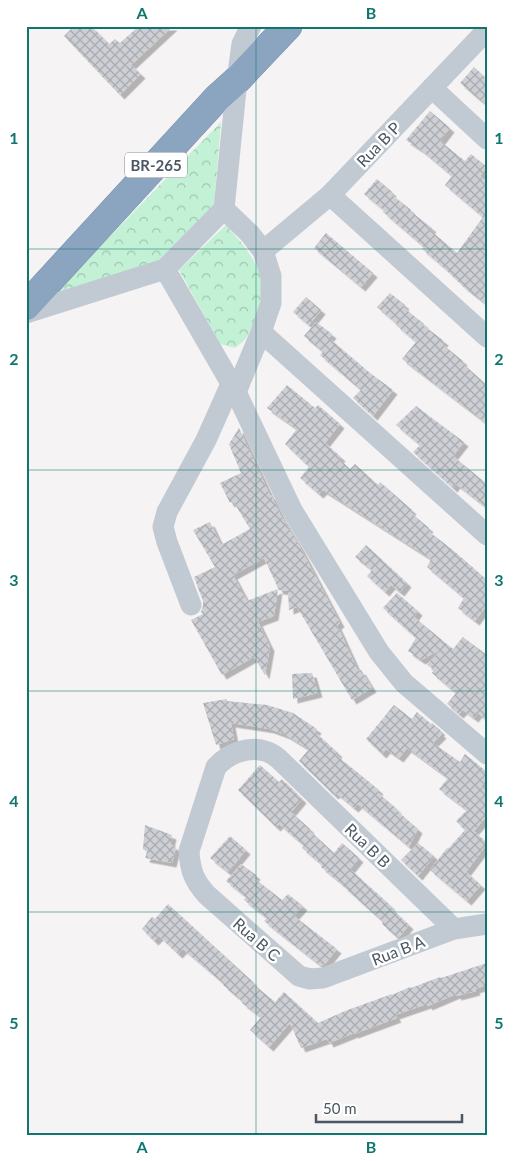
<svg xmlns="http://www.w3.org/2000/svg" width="513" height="1161" viewBox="0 0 513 1161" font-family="Lato,sans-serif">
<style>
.park{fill:url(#park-crowns)}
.building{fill:url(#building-cross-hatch);filter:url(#shadow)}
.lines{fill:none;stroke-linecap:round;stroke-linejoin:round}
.highway-casing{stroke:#7690ad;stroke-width:29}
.street{stroke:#c1cad2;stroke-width:21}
.highway{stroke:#8ba5c1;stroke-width:28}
.grid{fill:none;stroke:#0f766e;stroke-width:1;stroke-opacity:0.55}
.labels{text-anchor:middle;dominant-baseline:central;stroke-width:5;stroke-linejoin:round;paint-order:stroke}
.shield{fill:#fff;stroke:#808990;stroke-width:1}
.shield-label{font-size:15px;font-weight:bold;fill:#4a5661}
.street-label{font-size:16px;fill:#4a5661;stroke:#fff}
.neatline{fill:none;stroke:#0f766e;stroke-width:2}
.grid-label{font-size:16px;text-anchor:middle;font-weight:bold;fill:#0f766e}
</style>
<defs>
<pattern id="park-crowns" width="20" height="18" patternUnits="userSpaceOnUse" patternTransform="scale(1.25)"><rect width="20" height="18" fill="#c3f1d5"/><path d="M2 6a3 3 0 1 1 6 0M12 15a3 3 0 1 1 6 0" fill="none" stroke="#a0c6b0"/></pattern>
<pattern id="building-cross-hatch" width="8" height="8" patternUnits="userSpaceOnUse" patternTransform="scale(1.25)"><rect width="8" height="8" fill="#cdcfd5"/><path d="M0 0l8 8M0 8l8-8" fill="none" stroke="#a8abb0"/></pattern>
<filter id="shadow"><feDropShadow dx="4.5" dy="4.5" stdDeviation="0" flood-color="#0004"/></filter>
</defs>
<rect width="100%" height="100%" fill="#f5f3f3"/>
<g class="park">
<polygon points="221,122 214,205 160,261 54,294"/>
<path d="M226,225C253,256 274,278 254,321C248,335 248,339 235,348L220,344L179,270Z"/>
</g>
<g class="building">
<polygon points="74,26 91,26 109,44 115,39 120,43 139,26 173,26 131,65 141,74 120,95 64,36"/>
<polygon points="474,67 487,79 487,106 460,83"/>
<polygon points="430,111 450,128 440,141 465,161 471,154 487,167 480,176 487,182 487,305 464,287 441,265 422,249 424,247 383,212 384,210 364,194 377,179 392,192 391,194 411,210 410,211 432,228 430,230 457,253 483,217 445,185 452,176 421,150 406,140"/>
<polygon points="326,233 373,273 361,287 314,248"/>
<polygon points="390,293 405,305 403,307 424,324 423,325 444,341 442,344 463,361 462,363 487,385 487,424 402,359 416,342 396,325 397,324 377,307"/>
<polygon points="306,297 321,310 309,325 293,312"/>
<polygon points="316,322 332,334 329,338 370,373 393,390 373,416 353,398 361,390 320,355 323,352 304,336"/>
<polygon points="287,385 315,408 318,405 340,424 325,443 341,457 339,459 350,469 355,464 378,485 380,482 412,510 410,512 429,528 427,530 454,551 487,580 487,605 475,621 458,608 464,598 427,567 431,559 323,490 319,494 300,478 309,467 285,444 297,429 267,408"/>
<polygon points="416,406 464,442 453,456 487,484 487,508 456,484 453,488 413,452 420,445 396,425"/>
<polygon points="239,428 270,495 271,495 281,516 300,547 340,623 337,625 358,671 361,670 372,688 352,700 297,607 289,610 288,591 279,590 264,558 233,575 247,601 278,589 274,616 258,622 270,647 265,675 254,657 222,675 191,620 203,614 201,612 203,606 203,601 194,577 215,567 193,530 210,522 221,545 250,529 233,501 230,503 220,483 241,473 229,444"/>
<polygon points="366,545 407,583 400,592 391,585 385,592 367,576 372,570 355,557"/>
<polygon points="397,593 418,611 414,617 453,649 463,637 487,655 487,721 478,713 474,718 463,710 459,714 447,704 456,693 432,673 434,670 427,665 440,650 421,660 408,651 416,638 383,608"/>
<polygon points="312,673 318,693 293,699 292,674"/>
<polygon points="227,699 227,701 267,705 293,713 317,729 315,732 338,753 336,755 379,790 377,792 397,809 396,810 418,829 409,847 358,804 354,808 336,793 334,795 299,761 309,749 286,735 270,729 231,723 234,739 216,745 203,703"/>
<polygon points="394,705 412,719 417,712 431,724 432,723 441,731 439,732 442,734 433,743 460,762 465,754 487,772 487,776 481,787 487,791 487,816 474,831 487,843 487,844 466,872 481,885 467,901 430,870 447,848 448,849 465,830 456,821 467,810 439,789 448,778 407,748 399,758 386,749 382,754 366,739"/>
<polygon points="260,765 279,782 282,779 302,799 291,812 310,829 309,830 334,853 342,843 359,858 350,869 391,906 390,907 409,925 400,936 397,937 382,924 383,922 343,886 343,885 321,867 322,865 302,848 304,846 279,824 276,827 238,790"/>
<polygon points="145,825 172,835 170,844 176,847 172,863 145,858 147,852 143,849"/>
<polygon points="230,836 246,850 228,872 210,858"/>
<polygon points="418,843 434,856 418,876 401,860"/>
<polygon points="241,864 256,875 254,878 282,900 288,894 303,906 294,916 337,949 325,964 321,966 264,921 267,918 244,900 246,897 226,881"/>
<polygon points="168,904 253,982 252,983 275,1002 284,992 318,1023 345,1011 392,994 392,995 410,987 411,988 440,977 441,978 487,963 487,985 475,989 476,991 457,996 456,994 428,1006 427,1004 395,1015 397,1018 354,1034 354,1033 329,1043 327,1039 301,1048 290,1023 269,1047 250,1030 261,1017 242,1003 243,1002 223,985 224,984 183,949 178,954 159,936 154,941 142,929 152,917 155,919"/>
</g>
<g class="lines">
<defs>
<polyline id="highway" points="26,306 217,98 237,80 288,26"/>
</defs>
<use href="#highway" class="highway-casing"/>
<g class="street">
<polyline points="432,88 487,139"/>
<polyline points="330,195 487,337"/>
<polyline points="224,209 250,234 263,251 271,276 271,303 261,332 236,392"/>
<polyline points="263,251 330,195 487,30"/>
<polyline points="165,269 236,392 292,510 379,652 404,683 487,754"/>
<polyline points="26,313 165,269 224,209 237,80 242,44 251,26"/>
<polyline points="261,332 487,535"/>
<polyline points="191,605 167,542 163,527 167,512 206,440 231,384"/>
<path d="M454,929L282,762C278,758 273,754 268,752C249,745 229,753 216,767L189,851C190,870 194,881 207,895L299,976L310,979L323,978L454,929L487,924"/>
</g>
<use href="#highway" class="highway"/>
</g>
<path class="grid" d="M256,26V1135M26,249H487M26,470H487M26,691H487M26,912H487"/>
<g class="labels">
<rect class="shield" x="125" y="152.5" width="62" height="25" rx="4"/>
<g class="shield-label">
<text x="156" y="165">BR-265</text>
</g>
<g class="street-label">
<text transform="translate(378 144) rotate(-46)">Rua B P</text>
<text transform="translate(368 845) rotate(44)">Rua B B</text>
<text transform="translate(257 939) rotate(41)">Rua B C</text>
<text transform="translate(398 950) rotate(-21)">Rua B A</text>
</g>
</g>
<rect width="513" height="1161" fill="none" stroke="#ffffff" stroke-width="55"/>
<path d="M316 1114v8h146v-8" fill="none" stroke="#4a5661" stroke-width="2.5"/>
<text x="323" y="1114" font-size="15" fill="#4a5661" stroke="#ffffff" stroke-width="4" paint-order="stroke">50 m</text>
<rect x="28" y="28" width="458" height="1106" class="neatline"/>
<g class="grid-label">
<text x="142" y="19">A</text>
<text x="371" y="19">B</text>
<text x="14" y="144">1</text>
<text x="499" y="144">1</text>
<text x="14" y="365">2</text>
<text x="499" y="365">2</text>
<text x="14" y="586">3</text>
<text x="499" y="586">3</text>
<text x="14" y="807">4</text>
<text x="499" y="807">4</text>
<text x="14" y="1029">5</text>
<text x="499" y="1029">5</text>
<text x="142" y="1153">A</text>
<text x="371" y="1153">B</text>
</g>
</svg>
